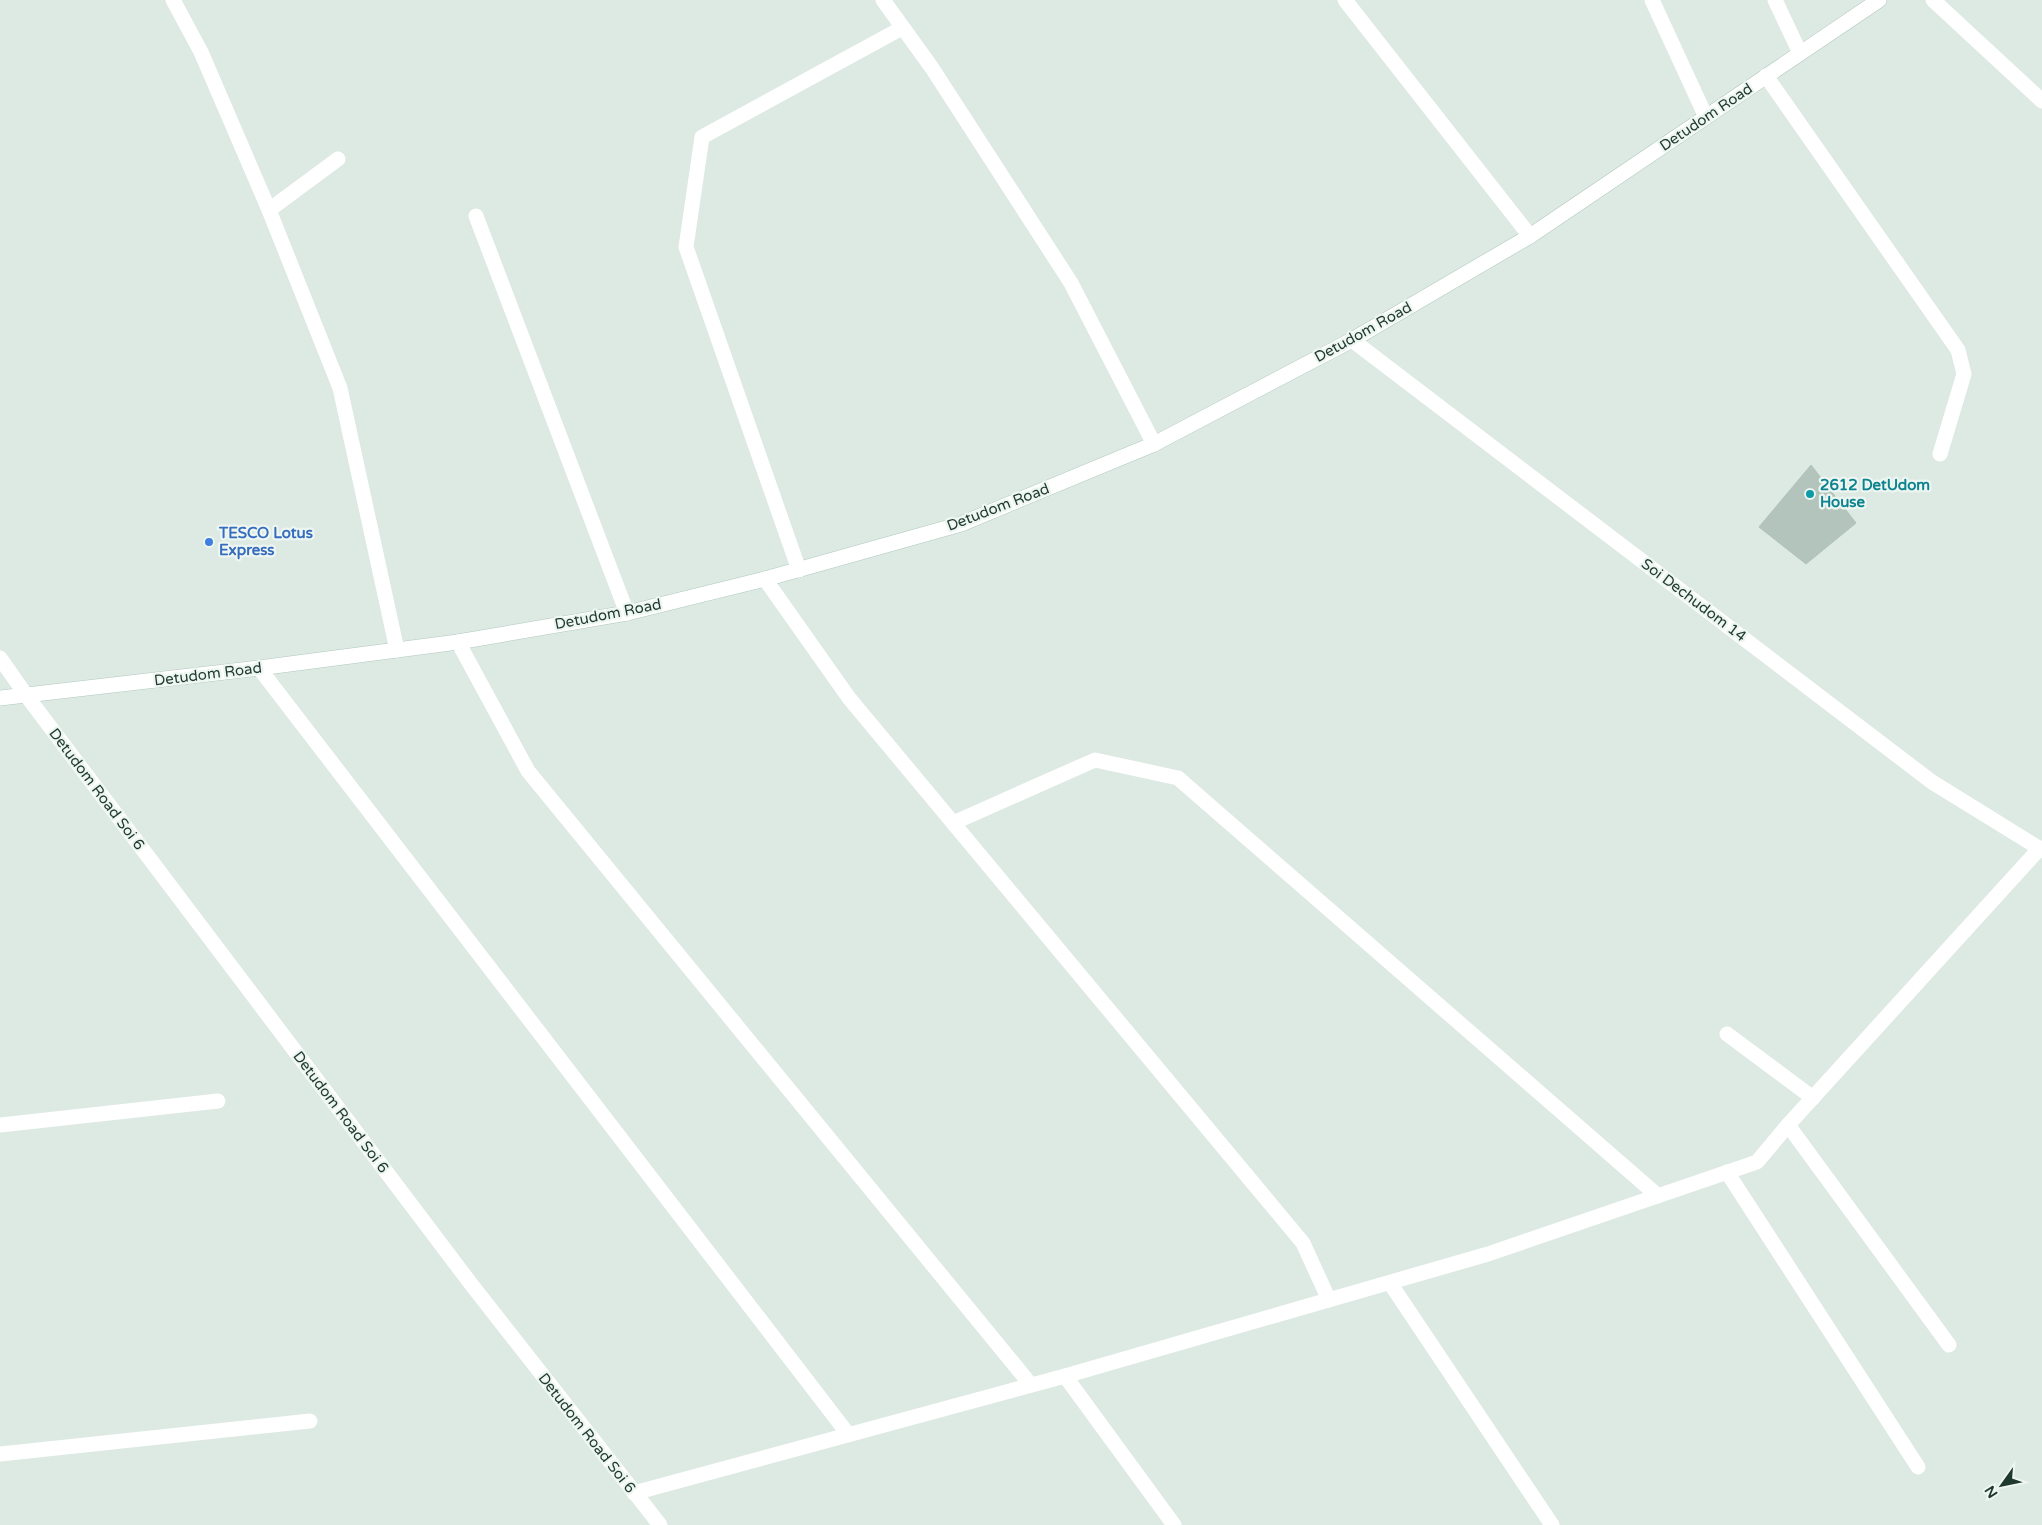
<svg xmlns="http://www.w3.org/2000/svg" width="2042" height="1525" viewBox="0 0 2042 1525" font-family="'Varela Round',sans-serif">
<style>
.building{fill:#b3c4bc;stroke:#b0c3ba}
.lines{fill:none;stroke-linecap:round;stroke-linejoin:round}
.secondary-casing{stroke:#b0c9bf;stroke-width:16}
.service{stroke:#fff;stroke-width:15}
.minor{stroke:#fff;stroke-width:15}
.tertiary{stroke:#fff;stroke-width:15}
.secondary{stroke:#fff;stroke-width:15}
.culture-dot{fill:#0f9aa8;stroke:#edf6f1;stroke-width:2}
.shop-dot{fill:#3f7fe0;stroke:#edf6f1;stroke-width:2}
.labels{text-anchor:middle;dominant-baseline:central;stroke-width:4.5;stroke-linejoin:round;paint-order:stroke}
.street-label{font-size:15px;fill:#1f3830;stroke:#edf6f1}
.culture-label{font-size:15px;font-weight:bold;fill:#0d838f;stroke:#edf6f1;text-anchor:start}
.shop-label{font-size:15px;font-weight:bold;fill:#366cbe;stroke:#edf6f1;text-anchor:start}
</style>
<rect width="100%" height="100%" fill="#dde9e3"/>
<polygon class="building" points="1811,465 1856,523 1806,564 1759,527"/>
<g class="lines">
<defs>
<polyline id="secondary" points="0,698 259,668 458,642 627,613 765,579 961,524 1154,444 1352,340 1530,236 1879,0"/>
</defs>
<use href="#secondary" class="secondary-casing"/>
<polyline class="service" points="269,210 338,159"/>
<g class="minor">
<polyline points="173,0 201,52 269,210 340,388 397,650"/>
<polyline points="883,0 932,68 1071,283 1154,444"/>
<polyline points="1345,0 1530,236"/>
<polyline points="1652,0 1706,117"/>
<polyline points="1775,0 1800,53"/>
<polyline points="1933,0 2042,101"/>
<polyline points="1766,76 1958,350 1964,374 1940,454"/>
<polyline points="476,216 627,613"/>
<polyline points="1352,340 1932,782 2042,850"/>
<polyline points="799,570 686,247 702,137 902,28"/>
<polyline points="765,579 849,698 1303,1243 1329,1300"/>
<polyline points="458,642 528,771 1031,1385"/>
<polyline points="0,658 26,695"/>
<polyline points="259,668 848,1434"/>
<polyline points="953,823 1095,760 1178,778 1658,1196"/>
<polyline points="1727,1034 1813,1098"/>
<polyline points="0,1125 218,1101"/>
<polyline points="1788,1125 1949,1345"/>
<polyline points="1727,1172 1918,1467"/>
<polyline points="1390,1283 1552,1525"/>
<polyline points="1065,1376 1174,1525"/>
<polyline points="0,1454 310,1421"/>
<polyline points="634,1493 1065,1376 1488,1254 1757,1162 1788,1125 2040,848"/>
</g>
<polyline class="tertiary" points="26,695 471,1284 660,1525"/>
<use href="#secondary" class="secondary"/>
</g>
<circle class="culture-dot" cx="1810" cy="494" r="5"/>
<circle class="shop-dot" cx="209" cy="542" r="5"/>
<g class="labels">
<g class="street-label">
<text transform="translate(1706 117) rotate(-34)">Detudom Road</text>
<text transform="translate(1363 332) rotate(-29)">Detudom Road</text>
<text transform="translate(998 507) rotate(-21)">Detudom Road</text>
<text transform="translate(1694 600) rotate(37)">Soi Dechudom 14</text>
<text transform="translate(608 614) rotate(-11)">Detudom Road</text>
<text transform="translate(208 674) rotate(-7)">Detudom Road</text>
<text transform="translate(97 789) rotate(53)">Detudom Road Soi 6</text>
<text transform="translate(341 1112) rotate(53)">Detudom Road Soi 6</text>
<text transform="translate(587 1433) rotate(52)">Detudom Road Soi 6</text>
</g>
<g class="culture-label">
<text x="1820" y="485">2612 DetUdom<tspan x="1820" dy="17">House</tspan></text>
</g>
<g class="shop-label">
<text x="219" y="533">TESCO Lotus<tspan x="219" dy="17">Express</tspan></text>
</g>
</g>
<g transform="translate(2002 1485) rotate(237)" stroke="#edf6f1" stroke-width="4" paint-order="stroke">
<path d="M0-4L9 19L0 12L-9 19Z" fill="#1f3830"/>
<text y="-8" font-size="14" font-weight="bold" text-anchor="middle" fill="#1f3830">N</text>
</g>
</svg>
